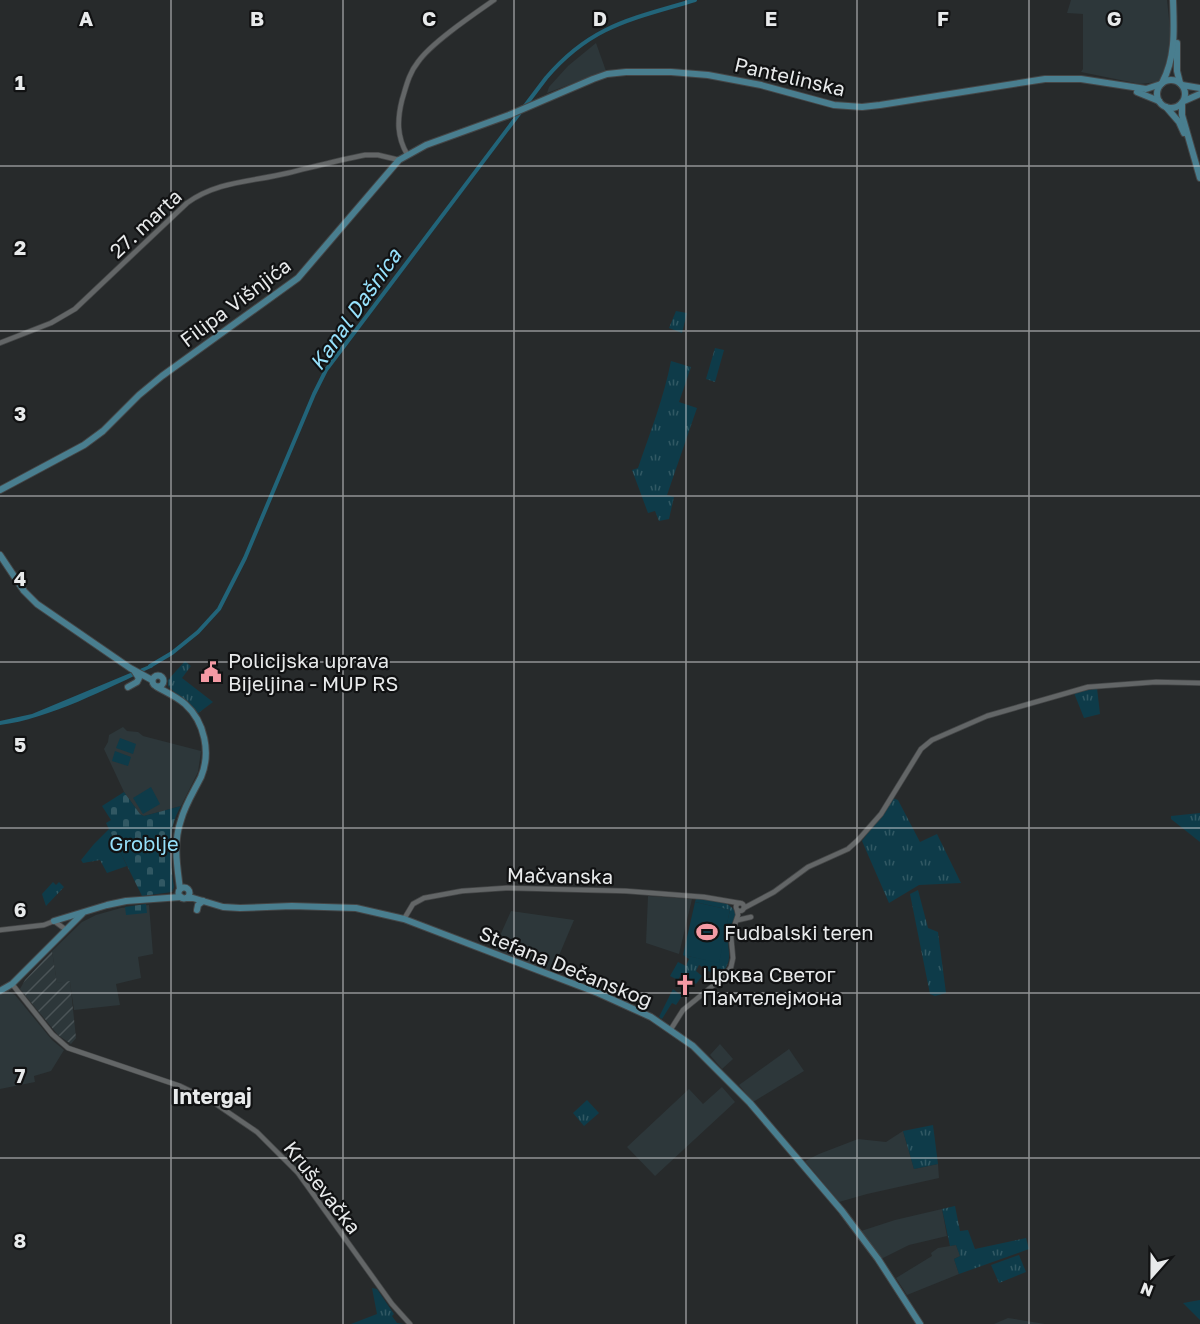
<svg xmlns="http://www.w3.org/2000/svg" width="1200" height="1324" viewBox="0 0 1200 1324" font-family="'Golos Text',sans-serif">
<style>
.built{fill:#2d373a}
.industrial{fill:url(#industrial-furrows)}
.grass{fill:url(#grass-tufts)}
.wetland{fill:url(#wetland-marsh)}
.cemetery{fill:url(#cemetery-stones)}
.garden{fill:#0e3b49}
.water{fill:#226479}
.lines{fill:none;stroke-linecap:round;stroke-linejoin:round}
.canal{stroke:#226479;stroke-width:4}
.minor-casing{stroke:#444647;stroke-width:6}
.major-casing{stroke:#444647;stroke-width:8}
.minor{stroke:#636667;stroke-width:4.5}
.major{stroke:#497e8f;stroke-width:6}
.grid{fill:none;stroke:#e8eaeb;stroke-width:1.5;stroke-opacity:0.55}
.labels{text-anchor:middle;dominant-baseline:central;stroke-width:4.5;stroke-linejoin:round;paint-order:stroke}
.street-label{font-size:20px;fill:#e8eaeb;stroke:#111213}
.poi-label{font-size:20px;fill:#e8eaeb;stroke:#111213;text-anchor:start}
.park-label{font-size:20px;fill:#94dff9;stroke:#111213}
.water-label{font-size:21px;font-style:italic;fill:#97e2fd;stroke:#111213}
.neighbourhood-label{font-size:21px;font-weight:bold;fill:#e8eaeb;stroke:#111213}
.grid-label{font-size:20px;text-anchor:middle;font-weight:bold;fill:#e8eaeb;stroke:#111213;stroke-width:4.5;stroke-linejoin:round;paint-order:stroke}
</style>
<defs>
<pattern id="industrial-furrows" width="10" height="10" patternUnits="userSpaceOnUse" patternTransform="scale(1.5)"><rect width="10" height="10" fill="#2d373a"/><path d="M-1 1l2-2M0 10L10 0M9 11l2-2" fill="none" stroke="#4b5457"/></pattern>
<pattern id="grass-tufts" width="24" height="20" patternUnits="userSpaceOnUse" patternTransform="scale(1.5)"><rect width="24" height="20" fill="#0e3b49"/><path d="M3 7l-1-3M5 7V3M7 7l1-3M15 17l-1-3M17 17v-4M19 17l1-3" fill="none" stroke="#315863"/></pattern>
<pattern id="wetland-marsh" width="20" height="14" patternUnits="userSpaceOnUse" patternTransform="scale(1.5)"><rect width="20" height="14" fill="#0e3b49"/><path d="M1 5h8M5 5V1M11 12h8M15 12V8" fill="none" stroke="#315863"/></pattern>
<pattern id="cemetery-stones" width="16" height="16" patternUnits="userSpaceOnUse" patternTransform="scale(1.5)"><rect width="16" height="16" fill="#0e3b49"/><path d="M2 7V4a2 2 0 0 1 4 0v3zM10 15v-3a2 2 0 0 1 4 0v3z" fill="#315863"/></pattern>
</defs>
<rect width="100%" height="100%" fill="#272a2b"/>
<g class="built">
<polygon points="1071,0 1167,0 1170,29 1169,51 1162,78 1157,82 1140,84 1081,72 1083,69 1083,14 1067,13"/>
<polygon points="596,43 606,71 547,93 549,87 568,66"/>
<polygon points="123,727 127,731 138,732 143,736 201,751 198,772 181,806 144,816 140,814 124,792 104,749 108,742 109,735"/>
<polygon points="648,896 692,899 679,954 646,943"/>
<polygon points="149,905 153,954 138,957 141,978 116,984 120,1005 74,1010 70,982 57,983 52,951 82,922 96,915 121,908"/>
<polygon points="511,911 574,920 552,972 494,949"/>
<polygon points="8,991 15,995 52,1040 64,1050 51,1071 34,1076 35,1082 0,1089 0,995"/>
<polygon points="720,1044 733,1059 722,1069 710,1055"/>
<polygon points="789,1049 804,1071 753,1102 739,1085"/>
<polygon points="722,1087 735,1102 655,1176 627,1147 689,1089 703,1104"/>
<polygon points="903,1131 914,1169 938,1164 939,1178 867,1194 839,1202 805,1161 819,1154 858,1139 886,1142"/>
<polygon points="942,1209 947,1236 909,1245 881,1259 861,1231 895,1220"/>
<polygon points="956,1245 960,1256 954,1259 959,1274 907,1295 896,1278 932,1256 931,1253 938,1248"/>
<polygon points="1008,1318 1045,1324 994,1324"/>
</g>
<polygon class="industrial" points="52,951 57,983 70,981 76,1038 71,1044 58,1035 20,989 25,980"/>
<g class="grass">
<polygon points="676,311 687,313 682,333 669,328"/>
<polygon points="715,348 724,350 715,382 706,379"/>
<path d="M671,361L691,367L679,402L697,408L667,495L674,497L669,519L659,521L655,511L648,513L632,470L638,468C650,433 664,397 671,361Z"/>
<polygon points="185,661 191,666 182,678 213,702 197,714 168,686 168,680"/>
<polygon points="1097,688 1100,714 1084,718 1074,693"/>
<polygon points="893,798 898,800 920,842 937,834 961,883 919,885 889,903 862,841"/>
<polygon points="1200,813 1200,842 1171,819 1171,816"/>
<polygon points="109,829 127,866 107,873 100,860 83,863 81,860 94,844"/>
<polygon points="53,882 56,885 59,882 64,887 46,906 42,894"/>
<polygon points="918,890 928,928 938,932 946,993 935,996 930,994 910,894"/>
<path d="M696,899C709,899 730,899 736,914C734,920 730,926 729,932C725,952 737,959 718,977L699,965L696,971L702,976L696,984L682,973L678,980L670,976L678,962L686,966L689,959L683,955L718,962L730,910L695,902Z"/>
<polygon points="673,989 682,996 676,1005 672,1003 662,1019 659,1017"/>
<polygon points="587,1100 599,1113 584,1126 573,1113"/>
<polygon points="933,1125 938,1164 914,1169 903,1131"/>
<polygon points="955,1206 960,1231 968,1230 975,1249 1026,1238 1029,1249 959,1274 954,1259 960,1256 956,1245 950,1246 942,1209"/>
<polygon points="1019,1255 1026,1272 999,1283 991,1265"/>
<polygon points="372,1288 377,1289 394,1314 392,1316 397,1323 404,1324 351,1324 377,1314"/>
</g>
<polygon class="wetland" points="1200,1300 1200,1320 1183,1303"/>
<g class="cemetery">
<path d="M124,792L140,814L144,816L181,806C166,831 170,859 174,887L172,892L142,896L106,823L111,820L102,806Z"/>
<polygon points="146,904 147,913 126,915 125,907"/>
</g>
<g class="garden">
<polygon points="120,738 136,744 133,754 116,748"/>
<polygon points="115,751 131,757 128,766 112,761"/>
<polygon points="151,787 160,804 143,814 133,798"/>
<polygon points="695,902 730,910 719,963 683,955"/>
</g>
<path class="water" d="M152,664L153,667C108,688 49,719 0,725V721L32,714Z"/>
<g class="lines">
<path class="canal" d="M150,666L172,653L198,632L219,609L245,558L314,394L326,370L546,78C591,25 632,19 695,0"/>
<defs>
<g id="minor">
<path d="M407,154C397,137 397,120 402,100C406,87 409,73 418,62C431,43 474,14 494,0"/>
<path d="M0,343L51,323L75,309L187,203C218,181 251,182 288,173C313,167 339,160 365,155H378L399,160"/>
<circle cx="740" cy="907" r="4"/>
<polyline points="744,908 774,892 808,867 848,849 858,840 881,814 921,749 932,740 987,716 1088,687 1156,682 1200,683"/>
<polyline points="404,919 413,904 424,898 462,891 506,888 626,891 704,897 739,903"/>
<polyline points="738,920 751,917"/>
<polyline points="0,930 44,925 54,921 65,929"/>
<polyline points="12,984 52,1034 68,1048 180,1086 213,1102 257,1132 298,1173 392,1304 410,1324"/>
<polyline points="671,1029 683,1010 725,976 731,967 733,958 731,936 738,915 737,910"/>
</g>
<g id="major">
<polyline points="1177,43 1177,71 1180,83"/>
<circle cx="1171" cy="94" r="14"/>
<path d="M1162,83C1176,57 1174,29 1173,0"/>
<polyline points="1182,85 1200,88"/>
<polyline points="1137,92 1159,101"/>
<polyline points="1184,101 1200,94"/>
<polyline points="1182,103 1182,115 1200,178"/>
<polyline points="1166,107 1179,122 1184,133"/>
<polyline points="0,490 84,445 103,431 139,395 162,376 298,278 399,160 426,145 509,115 593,79 607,74 626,72 671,72 708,75 761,85 834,105 862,107 880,105 1045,79 1081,79 1146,89 1161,84"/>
<polyline points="0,555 24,591 37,604 130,668 152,680"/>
<circle cx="158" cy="681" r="5.5"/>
<polyline points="128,687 137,682 139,678 135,672"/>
<path d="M157,687C166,692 177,697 185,704C205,722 211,753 201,777C194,791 185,805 181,820C173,843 177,865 180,889"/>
<circle cx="184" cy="893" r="5.5"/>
<polyline points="187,898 193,898 223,907 240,908 292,906 356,908 404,919 598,993 651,1017 693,1046 750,1103 842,1211 878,1259 920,1324"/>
<polyline points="197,910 198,905 203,901"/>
<polyline points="54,921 107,905 126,901 181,897"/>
<polyline points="0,991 12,984 82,914"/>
</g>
</defs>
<use href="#minor" class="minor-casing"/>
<use href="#major" class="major-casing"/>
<use href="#minor" class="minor"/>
<use href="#major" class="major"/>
</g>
<path class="grid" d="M171,0V1324M343,0V1324M514,0V1324M686,0V1324M857,0V1324M1029,0V1324M0,166H1200M0,331H1200M0,496H1200M0,662H1200M0,828H1200M0,993H1200M0,1158H1200"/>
<defs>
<symbol id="civic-bare" viewBox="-9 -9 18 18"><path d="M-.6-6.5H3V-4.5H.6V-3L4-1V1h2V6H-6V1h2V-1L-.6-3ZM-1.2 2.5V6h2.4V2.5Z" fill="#f49aa4" stroke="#111213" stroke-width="2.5" paint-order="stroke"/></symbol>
<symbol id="stadium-bare" viewBox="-9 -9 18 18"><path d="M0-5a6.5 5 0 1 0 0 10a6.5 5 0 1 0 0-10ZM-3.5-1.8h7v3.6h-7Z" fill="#f49aa4" stroke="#111213" stroke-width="2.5" paint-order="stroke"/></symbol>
<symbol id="church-bare" viewBox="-9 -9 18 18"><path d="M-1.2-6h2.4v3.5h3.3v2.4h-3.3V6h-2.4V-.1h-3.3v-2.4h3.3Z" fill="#f49aa4" stroke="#111213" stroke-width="2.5" paint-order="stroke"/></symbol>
</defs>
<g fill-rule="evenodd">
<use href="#civic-bare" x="196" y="657" width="30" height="30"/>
<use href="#stadium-bare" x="692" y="917" width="30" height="30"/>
<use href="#church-bare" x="670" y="970" width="30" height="30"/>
</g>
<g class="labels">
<g class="street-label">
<text transform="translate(790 76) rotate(13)">Pantelinska</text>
<text transform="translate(145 223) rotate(-43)">27. marta</text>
<text transform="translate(235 302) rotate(-37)">Filipa Višnjića</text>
<text transform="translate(560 875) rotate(1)">Mačvanska</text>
<text transform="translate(566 966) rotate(22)">Stefana Dečanskog</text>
<text transform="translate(323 1187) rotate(52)">Kruševačka</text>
</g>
<g class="poi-label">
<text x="228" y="660">Policijska uprava<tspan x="228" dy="23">Bijeljina - MUP RS</tspan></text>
<text x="724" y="932">Fudbalski teren</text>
<text x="702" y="974">Црква Светог<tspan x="702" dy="23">Памтелејмона</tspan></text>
</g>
<g class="park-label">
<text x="144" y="843">Groblje</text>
</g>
<g class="water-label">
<text transform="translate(355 309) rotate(-55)">Kanal Dašnica</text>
</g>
<g class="neighbourhood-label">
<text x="212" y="1096">Intergaj</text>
</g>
</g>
<g class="grid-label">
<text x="86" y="26">A</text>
<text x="257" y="26">B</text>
<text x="429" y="26">C</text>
<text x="600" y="26">D</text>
<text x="771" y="26">E</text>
<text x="943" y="26">F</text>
<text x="1114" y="26">G</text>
<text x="20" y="90">1</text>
<text x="20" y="255">2</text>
<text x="20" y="421">3</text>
<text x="20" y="586">4</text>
<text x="20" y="752">5</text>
<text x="20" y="917">6</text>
<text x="20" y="1083">7</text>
<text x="20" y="1248">8</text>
</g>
<g transform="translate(1152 1276) rotate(201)" stroke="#111213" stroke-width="4.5" paint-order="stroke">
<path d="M0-4.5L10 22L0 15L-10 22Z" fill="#e8eaeb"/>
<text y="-9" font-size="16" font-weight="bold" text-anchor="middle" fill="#e8eaeb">N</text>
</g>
</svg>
